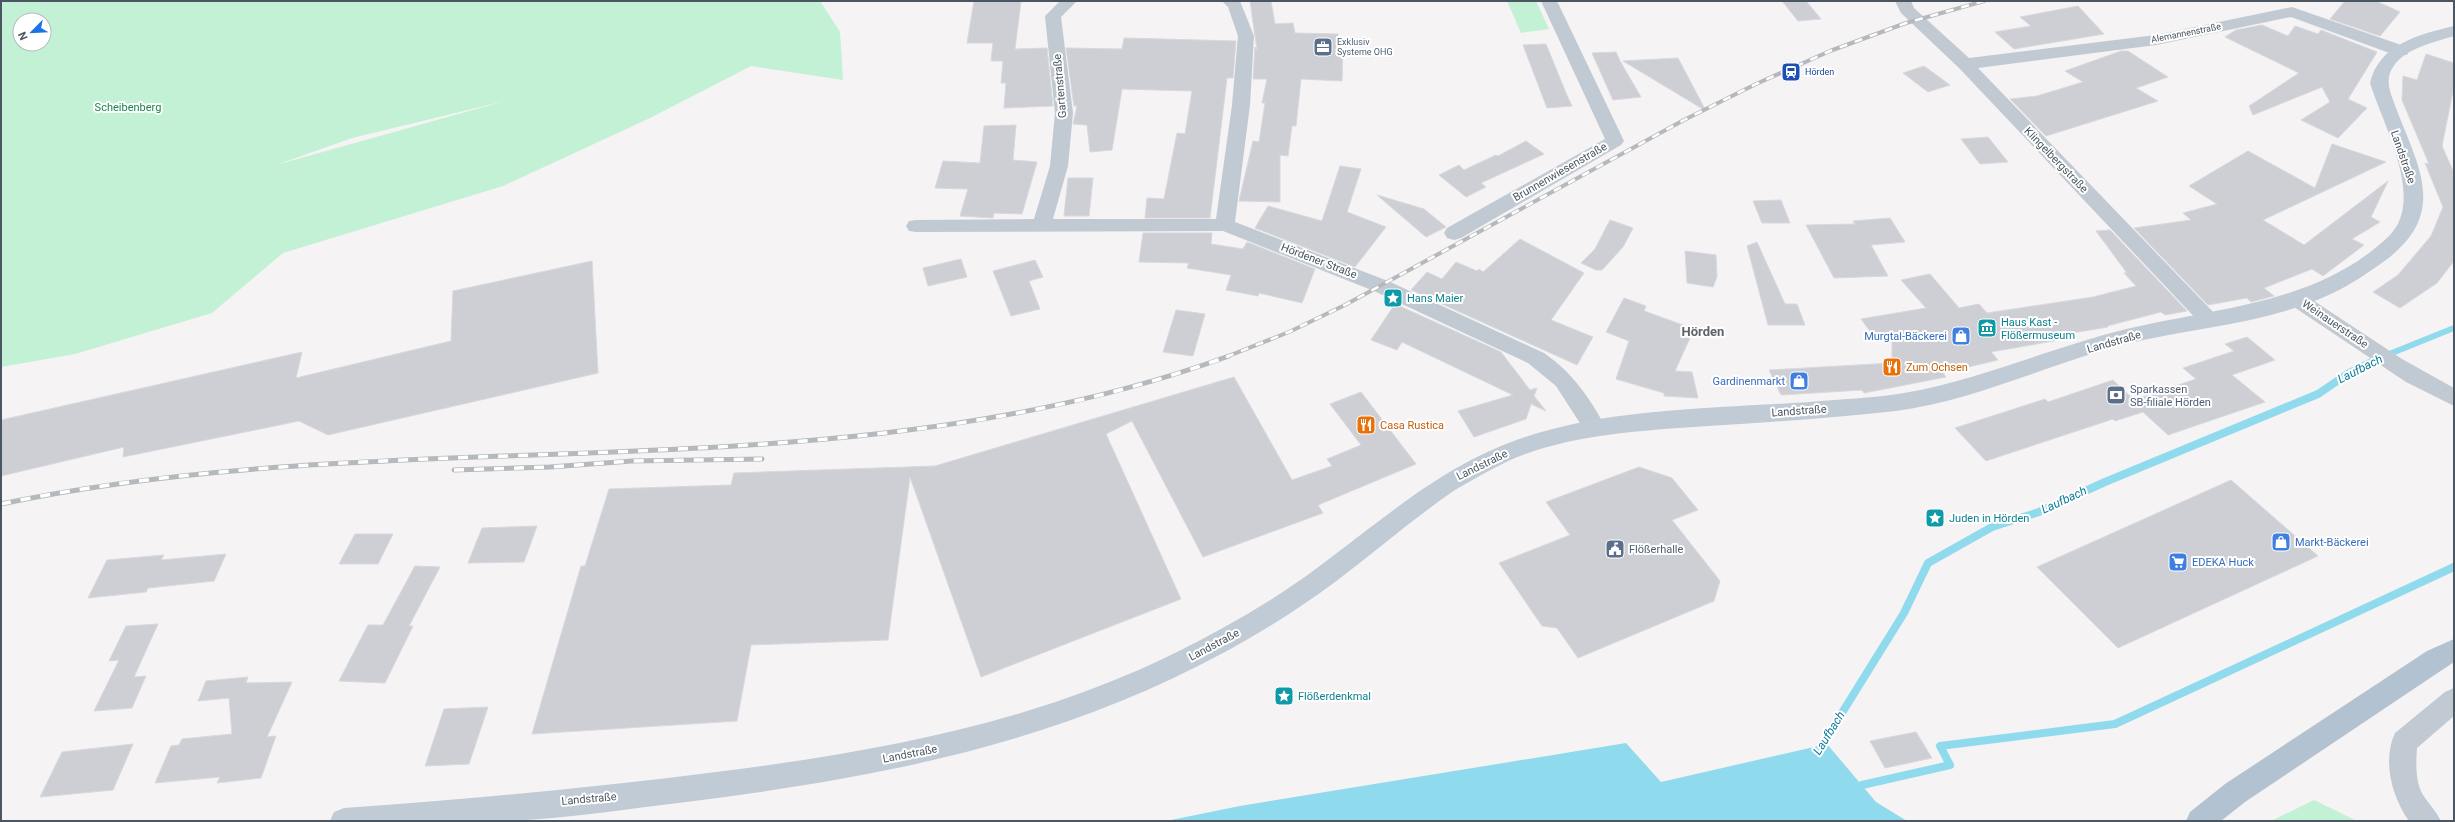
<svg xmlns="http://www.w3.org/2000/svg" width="2455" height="822" viewBox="0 0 2455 822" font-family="Roboto,sans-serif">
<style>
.green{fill:#c3f1d5;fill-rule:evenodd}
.water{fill:#90daee}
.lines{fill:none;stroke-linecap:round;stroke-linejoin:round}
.stream-far1{stroke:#90daee;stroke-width:6}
.stream{stroke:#90daee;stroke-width:8}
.building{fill:#cdcfd5;stroke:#d7d9de}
.street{fill:#c1cad2;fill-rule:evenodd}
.secondary{fill:#c1cbd6;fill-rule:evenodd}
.primary{fill:#b3c2d1;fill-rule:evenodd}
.rail-far1-casing{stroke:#b5b8bd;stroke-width:4}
.rail-casing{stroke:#b5b8bd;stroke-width:5}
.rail-far1{stroke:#fff;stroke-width:2.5;stroke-dasharray:8;stroke-linecap:butt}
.rail{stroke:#fff;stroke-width:3.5;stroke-dasharray:10;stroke-linecap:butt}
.labels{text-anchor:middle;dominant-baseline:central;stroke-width:4;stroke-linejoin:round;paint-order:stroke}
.far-street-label{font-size:9px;fill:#4a5661;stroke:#fff}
.far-service-label{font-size:9px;fill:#4e5e75;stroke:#fff;text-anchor:start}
.far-transit-label{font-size:9px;fill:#164399;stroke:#fff;text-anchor:start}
.street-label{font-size:11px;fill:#4a5661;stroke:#fff}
.park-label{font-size:11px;fill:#17864f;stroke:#fff}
.culture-label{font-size:11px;fill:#0d838f;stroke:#fff;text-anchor:start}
.shop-label{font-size:11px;fill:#366cbe;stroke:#fff;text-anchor:end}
.food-label{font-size:11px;fill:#c56008;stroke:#fff;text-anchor:start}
.service-label{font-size:11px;fill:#4e5e75;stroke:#fff;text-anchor:start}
.water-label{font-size:12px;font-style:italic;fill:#0c7c9b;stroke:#fff}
.quarter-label{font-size:13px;font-weight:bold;fill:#5f6368;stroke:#fff}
</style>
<rect width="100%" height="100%" fill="#f5f3f3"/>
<g class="green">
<path d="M1,1H820L840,32L843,80L751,66L650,118L503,186L283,253L212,313L75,354L1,367ZM20,20H44V44H20ZM505,101L276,165L352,138Z"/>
<polygon points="1507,1 1536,1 1549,29 1521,33"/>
<polygon points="2314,800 2357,821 2271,821"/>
</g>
<polygon class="water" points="1626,743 1661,782 1827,744 1876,802 1907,821 1166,821 1240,806"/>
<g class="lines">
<polyline class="stream-far1" points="2382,357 2454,328"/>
<g class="stream">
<polyline points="1817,753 1904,613 1928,563 1992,527 2039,512 2105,482 2318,394 2349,373 2384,356"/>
<polyline points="1855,790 1862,785 1950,765 1940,746 2115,724 2454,567"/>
</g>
</g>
<g class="building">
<polygon points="974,1 1021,1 1015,49 1047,48 1053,106 1004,108 1006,83 1001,83 1003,61 991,61 993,43 967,43"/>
<polygon points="1250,1 1271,1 1275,24 1293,23 1295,33 1338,34 1337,48 1343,49 1342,81 1301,79 1296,126 1292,126 1288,156 1280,155 1280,202 1239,201 1253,141 1259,142 1265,103 1262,103 1267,79 1253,79 1255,47 1257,50"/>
<polygon points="1782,1 1806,1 1821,19 1798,21"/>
<polygon points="2345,1 2376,1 2400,12 2380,36 2330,19"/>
<polygon points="2078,6 2104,34 2014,49 1995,32 2031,26 2020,17"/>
<polygon points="2262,25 2288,36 2295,26 2318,34 2321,30 2377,52 2348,99 2367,108 2338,138 2301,120 2330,102 2322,87 2253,115 2249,106 2299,73 2225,37 2236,30"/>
<polygon points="1124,38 1236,41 1233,78 1227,78 1210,218 1145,218 1147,198 1164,199 1177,133 1185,134 1192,91 1122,89 1112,150 1090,152 1087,125 1073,124 1077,106 1074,106 1066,48 1122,49"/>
<polygon points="1546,44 1566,93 1572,106 1547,108 1523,45"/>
<polygon points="2121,51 2128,51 2168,77 2136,88 2158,101 2046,136 2010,99 2037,96 2083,82 2065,71"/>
<polygon points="1616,52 1620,61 1641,97 1613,100 1592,53"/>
<polygon points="2426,54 2454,63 2454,86 2442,146 2454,173 2454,261 2437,283 2400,308 2373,292 2398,275 2431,236 2443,207 2425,163 2429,164 2402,100 2403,76 2417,80"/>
<polygon points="1678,58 1706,111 1623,61"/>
<polygon points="1924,66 1950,85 1928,92 1903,73"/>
<polygon points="1016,125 1013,160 1037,162 1022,214 994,213 993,218 960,216 968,189 935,188 943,161 980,163 984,126"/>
<polygon points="1988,137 2008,162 1980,164 1961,139"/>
<polygon points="1526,141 1544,154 1481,183 1486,187 1466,197 1439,175 1459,165 1464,170 1496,155 1498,156"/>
<polygon points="2332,144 2386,162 2263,220 2304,245 2388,181 2371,217 2380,222 2352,239 2364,245 2323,276 2312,269 2264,288 2274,296 2251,302 2247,298 2208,305 2134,228 2191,220 2183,213 2217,204 2189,186 2248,151 2315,188"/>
<polygon points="1340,166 1361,169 1347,212 1386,227 1355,267 1255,228 1268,206 1322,221"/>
<polygon points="1068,178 1093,178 1089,216 1064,216"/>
<polygon points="1377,195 1424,209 1446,227 1426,237"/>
<polygon points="1781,200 1790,223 1762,223 1753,201"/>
<polygon points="1890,218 1905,242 1871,245 1888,276 1834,278 1806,225 1855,224 1853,221"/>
<polygon points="1610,220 1633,228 1623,247 1602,270 1596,270 1581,263 1595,249"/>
<polygon points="2110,230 2187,311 2165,315 2161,312 2107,326 2108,327 2054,336 2059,340 1991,352 1998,360 1943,373 1946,377 1864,393 1862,390 1781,395 1769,370 1892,363 1892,338 1875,338 1861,319 1926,308 1901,280 1930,274 1959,308 1979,304 1987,313 2093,297 2136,286 2124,273 2127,273 2096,231"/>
<polygon points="1143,233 1212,233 1211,244 1243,249 1247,242 1315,269 1302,303 1259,293 1258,296 1226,290 1231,275 1187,268 1189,263 1139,262"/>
<polygon points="1520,239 1584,273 1551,320 1593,337 1577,365 1411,290 1427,272 1442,279 1456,262 1477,271 1479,269 1483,272"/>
<polygon points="1757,242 1785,304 1797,304 1805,325 1768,325 1747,246"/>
<polygon points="1685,251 1716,255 1717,277 1713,287 1687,283"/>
<polygon points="961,259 967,277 928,286 923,268"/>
<polygon points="1035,260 1043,277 1029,281 1040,309 1011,316 993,271"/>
<polygon points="592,261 598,373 328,435 299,421 123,457 124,447 1,476 1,420 302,352 296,378 451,341 453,291"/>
<polygon points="1624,298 1646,306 1644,311 1694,329 1675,371 1692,372 1698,398 1664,396 1664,393 1616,379 1629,341 1606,332"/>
<polygon points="1395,304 1501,352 1530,390 1537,388 1534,396 1546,411 1531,404 1526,419 1474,437 1458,411 1513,395 1402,342 1397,350 1371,340"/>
<polygon points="1176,310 1205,314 1193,356 1163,352"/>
<polygon points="2247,337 2275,360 2232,375 2265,402 2168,435 2143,412 2115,421 2113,419 1986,461 1955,428 2045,399 2048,402 2113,380 2134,400 2196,379 2183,368 2234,351 2225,344"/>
<polygon points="1234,377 1292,480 1332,466 1327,459 1361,445 1330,404 1361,392 1416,464 1318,505 1323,513 1203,557 1132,421 1106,434 1181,599 981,677 910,477 888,640 751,645 737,721 532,734 581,566 585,566 609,489 731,485 734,473 935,466"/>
<polygon points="1639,467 1672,478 1698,510 1672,520 1720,581 1714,601 1578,658 1557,628 1542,626 1499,563 1570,535 1546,502"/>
<polygon points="2231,480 2318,556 2118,648 2037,567"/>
<polygon points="537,526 524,562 468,563 482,528"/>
<polygon points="355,534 393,534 378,564 339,564"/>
<polygon points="226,554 214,581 148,588 146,592 88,598 107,560 164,555 161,560"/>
<polygon points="415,566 440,567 409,626 413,626 385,683 339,681 368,625 383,625"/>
<polygon points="158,624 134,677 146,676 132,708 94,711 119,660 109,661 126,626"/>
<polygon points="248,677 246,683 292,682 267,737 276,736 261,778 217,783 220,777 155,783 171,746 179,745 182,739 232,734 229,698 198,701 206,681"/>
<polygon points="488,707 469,764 425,766 444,709"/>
<polygon points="1916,732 1932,758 1885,768 1870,741"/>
<polygon points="133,744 113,790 40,797 62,752"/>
</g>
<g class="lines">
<g class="street">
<path d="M1060,1H1077L1061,17L1073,113L1068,166L1053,219H1216L1232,105L1238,36L1228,7L1222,1H1240L1254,36L1250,105L1235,222L1388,281L1544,353C1572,372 1590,398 1606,428L1603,434L1595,436L1587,434L1556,386L1528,363L1374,291L1223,231L916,232L909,231L906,226L909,221L916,220L1034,219L1050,166L1055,113L1045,16Z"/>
<polygon points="1541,1 1557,1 1624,141 1621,145 1461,238 1454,240 1447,238 1444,233 1447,228 1605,139"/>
<polygon points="1895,1 1911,1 1914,8 1969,58 2156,35 2292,7 2407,47 2409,51 2407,55 2395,55 2291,17 2156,45 1978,68 2216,315 2219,320 2216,325 2209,327 2202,325 1959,68 1901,13"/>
<polygon points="2298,293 2305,295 2402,359 2454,388 2454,406 2406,382 2291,305 2288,300 2291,295"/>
<path d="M2454,688V716L2417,748C2416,762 2415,782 2423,795C2429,804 2436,811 2441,821H2409C2392,797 2382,761 2395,733L2445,692Z"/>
</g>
<path class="secondary" d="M2454,26V36C2435,42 2405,48 2393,67C2384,80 2391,94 2396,108C2419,168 2448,213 2386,260C2369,272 2352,284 2333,293C2268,324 2194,327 2126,344C2051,363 1973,401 1896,411C1834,418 1771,422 1708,426C1650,430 1590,433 1534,451C1506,460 1481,475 1455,490C1414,518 1376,551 1335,582C1300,608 1262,632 1223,653C1053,745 876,778 686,802C626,809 565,819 505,821C447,822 388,821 330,821L334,812L344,808C468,799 592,788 716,772C875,752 1032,724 1177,652C1225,628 1273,601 1317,568C1393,512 1451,457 1545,431C1634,406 1742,408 1835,400C1858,398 1882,397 1904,393C1985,379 2061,343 2140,326C2227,307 2321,301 2389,236C2426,200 2383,125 2370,83C2379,44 2420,34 2454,26Z"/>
<polygon class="primary" points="2454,639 2454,662 2245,802 2221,821 2186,821 2190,812 2225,784 2427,651"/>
<defs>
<polyline id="rail-far1" points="1226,357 1289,332 1345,305 1684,120 1756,84 1830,51 1906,23 1984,1"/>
<g id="rail">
<polyline points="454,470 550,467 632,461 762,459"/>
<path d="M1,504C406,419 836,499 1229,356"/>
</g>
</defs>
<use href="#rail-far1" class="rail-far1-casing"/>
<use href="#rail" class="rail-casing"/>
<use href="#rail-far1" class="rail-far1"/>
<use href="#rail" class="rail"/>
</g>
<defs>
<symbol id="office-square" viewBox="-11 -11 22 22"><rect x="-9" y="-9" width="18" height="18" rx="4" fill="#5c6f8a" stroke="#fff"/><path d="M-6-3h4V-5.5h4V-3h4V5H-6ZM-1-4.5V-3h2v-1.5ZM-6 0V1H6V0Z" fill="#fff"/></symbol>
<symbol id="station-square" viewBox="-11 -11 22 22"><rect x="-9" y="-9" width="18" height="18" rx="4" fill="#1a4fb4" stroke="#fff"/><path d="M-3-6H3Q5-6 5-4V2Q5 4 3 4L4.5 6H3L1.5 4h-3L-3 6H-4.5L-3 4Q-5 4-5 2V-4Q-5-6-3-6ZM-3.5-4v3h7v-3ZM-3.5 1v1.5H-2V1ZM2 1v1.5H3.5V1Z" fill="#fff"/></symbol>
<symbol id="sight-square" viewBox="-11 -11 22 22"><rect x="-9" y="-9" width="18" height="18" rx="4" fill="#0f9aa8" stroke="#fff"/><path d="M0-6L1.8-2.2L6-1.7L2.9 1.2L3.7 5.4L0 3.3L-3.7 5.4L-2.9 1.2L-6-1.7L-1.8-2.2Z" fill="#fff"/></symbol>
<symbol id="museum-square" viewBox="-11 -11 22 22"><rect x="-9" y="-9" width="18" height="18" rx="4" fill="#0f9aa8" stroke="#fff"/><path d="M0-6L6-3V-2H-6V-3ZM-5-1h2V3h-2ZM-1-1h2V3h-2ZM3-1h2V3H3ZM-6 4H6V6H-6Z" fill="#fff"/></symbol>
<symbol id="shop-square" viewBox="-11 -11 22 22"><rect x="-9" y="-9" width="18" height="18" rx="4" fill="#3f7fe0" stroke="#fff"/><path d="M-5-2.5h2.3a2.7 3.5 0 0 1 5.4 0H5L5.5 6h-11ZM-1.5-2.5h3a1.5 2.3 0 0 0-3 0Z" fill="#fff"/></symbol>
<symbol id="restaurant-square" viewBox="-11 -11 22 22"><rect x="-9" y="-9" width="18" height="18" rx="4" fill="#e8710a" stroke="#fff"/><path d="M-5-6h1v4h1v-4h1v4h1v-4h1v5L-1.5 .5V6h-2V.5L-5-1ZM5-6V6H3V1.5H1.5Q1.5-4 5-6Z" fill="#fff"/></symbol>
<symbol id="bank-square" viewBox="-11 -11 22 22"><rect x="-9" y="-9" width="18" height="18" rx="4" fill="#5c6f8a" stroke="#fff"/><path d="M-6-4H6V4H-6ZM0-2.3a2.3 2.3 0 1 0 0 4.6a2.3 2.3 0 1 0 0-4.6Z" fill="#fff"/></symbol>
<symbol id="civic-square" viewBox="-11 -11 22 22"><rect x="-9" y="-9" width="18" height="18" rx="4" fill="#5c6f8a" stroke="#fff"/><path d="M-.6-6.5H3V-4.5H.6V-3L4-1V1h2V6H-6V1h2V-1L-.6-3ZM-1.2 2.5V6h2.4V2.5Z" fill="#fff"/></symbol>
<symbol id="supermarket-square" viewBox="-11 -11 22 22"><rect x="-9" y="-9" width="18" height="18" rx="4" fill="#3f7fe0" stroke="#fff"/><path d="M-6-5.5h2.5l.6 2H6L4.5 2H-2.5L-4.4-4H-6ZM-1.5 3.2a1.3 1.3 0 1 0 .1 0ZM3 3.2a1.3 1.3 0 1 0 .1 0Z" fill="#fff"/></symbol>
</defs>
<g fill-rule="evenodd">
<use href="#office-square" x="1312" y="36" width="22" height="22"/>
<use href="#station-square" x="1780" y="61" width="22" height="22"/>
<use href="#sight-square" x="1382" y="287" width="22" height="22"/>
<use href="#museum-square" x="1976" y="317" width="22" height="22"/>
<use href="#shop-square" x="1950" y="325" width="22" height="22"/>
<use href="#restaurant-square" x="1881" y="356" width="22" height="22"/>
<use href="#shop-square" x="1788" y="370" width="22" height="22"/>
<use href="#bank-square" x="2105" y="384" width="22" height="22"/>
<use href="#restaurant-square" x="1355" y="414" width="22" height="22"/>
<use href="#sight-square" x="1924" y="507" width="22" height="22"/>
<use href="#shop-square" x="2270" y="531" width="22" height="22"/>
<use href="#civic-square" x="1604" y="538" width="22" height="22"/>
<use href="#supermarket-square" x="2167" y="551" width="22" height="22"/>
<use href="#sight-square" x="1273" y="685" width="22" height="22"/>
</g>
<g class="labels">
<g class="far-street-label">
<text transform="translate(2186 33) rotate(-11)">Alemannenstraße</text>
</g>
<g class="far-service-label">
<text x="1337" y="42">Exklusiv<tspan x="1337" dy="10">Systeme OHG</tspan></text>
</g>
<g class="far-transit-label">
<text x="1805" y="72">Hörden</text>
</g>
<g class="street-label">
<text transform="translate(1060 86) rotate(-95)">Gartenstraße</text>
<text transform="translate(2403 157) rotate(71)">Landstraße</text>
<text transform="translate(2056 160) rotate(46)">Klingelbergstraße</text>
<text transform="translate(1560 172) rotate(-30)">Brunnenwiesenstraße</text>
<text transform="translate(1319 261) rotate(21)">Hördener Straße</text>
<text transform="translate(2335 324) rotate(34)">Weinauerstraße</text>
<text transform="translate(2114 342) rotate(-16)">Landstraße</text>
<text transform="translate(1799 411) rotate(-4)">Landstraße</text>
<text transform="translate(1482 465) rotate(-26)">Landstraße</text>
<text transform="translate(1214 645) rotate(-28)">Landstraße</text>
<text transform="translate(910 754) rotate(-11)">Landstraße</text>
<text transform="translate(589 799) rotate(-5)">Landstraße</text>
</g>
<g class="park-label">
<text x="128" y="107">Scheibenberg</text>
</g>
<g class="culture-label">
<text x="1407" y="298">Hans Maier</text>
<text x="2001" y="322">Haus Kast -<tspan x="2001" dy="13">Flößermuseum</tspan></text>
<text x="1949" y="518">Juden in Hörden</text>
<text x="1298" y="696">Flößerdenkmal</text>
</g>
<g class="shop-label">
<text x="1947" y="336">Murgtal-Bäckerei</text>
<text x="1785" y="381">Gardinenmarkt</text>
<text x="2295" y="542" text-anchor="start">Markt-Bäckerei</text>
<text x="2192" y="562" text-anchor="start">EDEKA Huck</text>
</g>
<g class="food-label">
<text x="1906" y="367">Zum Ochsen</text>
<text x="1380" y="425">Casa Rustica</text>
</g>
<g class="service-label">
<text x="2130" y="389">Sparkassen<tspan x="2130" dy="13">SB-filiale Hörden</tspan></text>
<text x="1629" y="549">Flößerhalle</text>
</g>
<g class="water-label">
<text transform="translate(2360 369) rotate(-27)">Laufbach</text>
<text transform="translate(2064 500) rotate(-25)">Laufbach</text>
<text transform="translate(1829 733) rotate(-58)">Laufbach</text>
</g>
<g class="quarter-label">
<text x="1703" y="331">Hörden</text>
</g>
</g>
<rect width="2455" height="822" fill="none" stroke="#4a5661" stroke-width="4"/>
<g transform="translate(32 32) rotate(246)"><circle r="19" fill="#ffffff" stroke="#b7bbc0"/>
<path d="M0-3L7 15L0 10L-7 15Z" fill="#1a73e8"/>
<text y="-6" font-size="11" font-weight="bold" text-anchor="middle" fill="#4a5661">N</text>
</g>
</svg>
